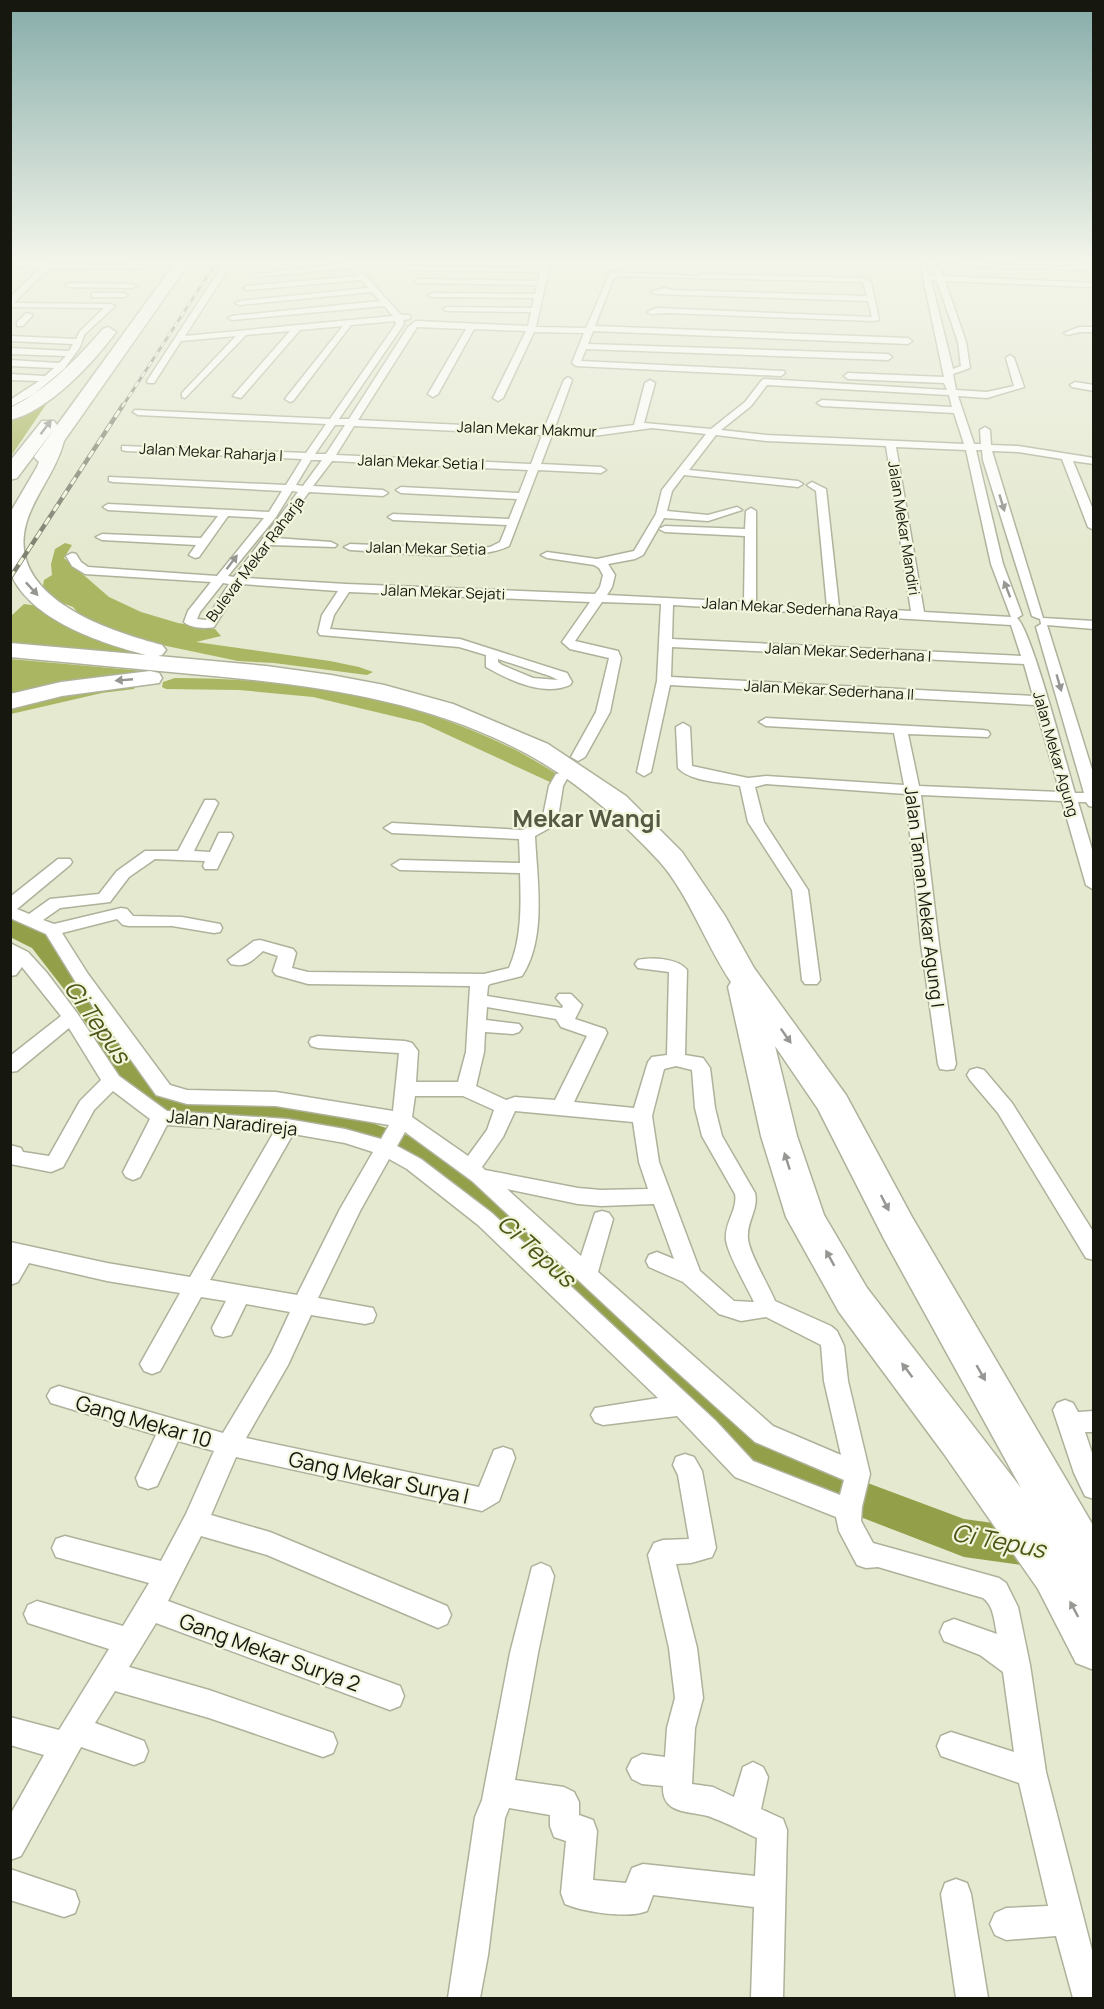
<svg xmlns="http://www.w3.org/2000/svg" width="1104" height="2009" viewBox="0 0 1104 2009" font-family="Manrope,sans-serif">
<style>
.forest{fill:#abb662}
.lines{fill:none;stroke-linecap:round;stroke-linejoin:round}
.river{fill:#949f4a;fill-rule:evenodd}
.street-casing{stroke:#aeb29b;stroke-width:3}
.highway-casing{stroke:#aeb29b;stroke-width:3}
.street{fill:#fff;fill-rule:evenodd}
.highway{fill:#fff;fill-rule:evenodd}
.rail-far1-casing{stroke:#808372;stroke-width:3}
.rail-casing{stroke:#808372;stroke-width:4.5}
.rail-far1{stroke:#f1f6dd;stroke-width:2;stroke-dasharray:6;stroke-linecap:butt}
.rail{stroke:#f1f6dd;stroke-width:3;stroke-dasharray:8;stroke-linecap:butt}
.oneway{fill:#969793}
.labels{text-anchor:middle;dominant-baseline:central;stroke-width:4.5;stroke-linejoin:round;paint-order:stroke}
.far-street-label{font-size:15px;fill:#16170f;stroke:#f1f6dd}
.street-label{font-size:18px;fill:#16170f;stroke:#f1f6dd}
.near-street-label{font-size:21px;fill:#16170f;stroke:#f1f6dd}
.district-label{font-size:24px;font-weight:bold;fill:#555843;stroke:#f1f6dd}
.near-water-label{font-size:24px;font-style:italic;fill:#4d5416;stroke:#f1f6dd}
</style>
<rect width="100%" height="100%" fill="#e4e9d0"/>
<g class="forest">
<polygon points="47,403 11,456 11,417 33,406"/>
<polygon points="65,543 72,545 64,558 109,597 141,612 178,623 215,629 221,636 196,642 330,661 359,667 373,672 367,675 274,663 238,661 157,644 116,632 78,613 73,607 54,600 43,586 44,580 52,575 51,564 55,549"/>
<polygon points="24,604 39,606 131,648 160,656 11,643 10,617"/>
<polygon points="10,659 144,671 11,698"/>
<path d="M175,678C285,678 406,696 505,745C523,753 540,764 557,774L550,782L422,723L313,697L239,690L166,689L162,687L163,682Z"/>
<polygon points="136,684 134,689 102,693 11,714 11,705 29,698"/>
</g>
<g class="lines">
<polygon class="river" points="10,918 52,936 87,981 139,1059 172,1094 320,1105 432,1144 506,1202 790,1454 964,1519 1044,1530 1058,1535 1064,1549 1058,1563 1044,1568 964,1557 762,1479 482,1220 410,1160 317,1127 164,1115 153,1112 117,1073 67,993 32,948 10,937"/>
<defs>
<g id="street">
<polygon points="10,263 142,265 146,267 142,269 49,268 14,303 111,304 115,306 84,335 80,347 64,369 34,394 10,407 10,400 39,381 10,380 10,374 45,376 54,368 10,366 10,360 59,363 66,356 10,354 10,348 69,351 73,344 10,341 10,336 76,339 80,331 104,308 10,307 10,297 41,268 10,267"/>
<path d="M224,263H232L185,336L393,316L384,306L232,320L228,318L232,316L380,301L372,292L239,305L235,303L239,301L368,288L361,280L247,290L243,288L247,286L358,276L351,268L255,277L251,275L346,263H354L401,315H410V319L403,320L404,324L339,419H349L408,327L416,321L528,326L531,312L447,311L443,309L447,307L532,308L534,298L432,297L428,295L432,293L535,294L537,285L419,283L415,281L419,279L538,281L540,272L403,270L406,266L541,268L542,263H550L536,327L586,328L609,276L606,274L610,272L698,276L701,274L861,278L871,282L879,320L873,321L666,313L651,314L647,312L657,308L872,317L868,301L655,294L651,292L664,288L672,290L867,296L863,282L621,276L613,279L595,326L908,338L912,341L908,344L593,331L588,344L888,354L892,357L888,360L586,349L581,361L784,371L785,373L781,376L576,366L572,363L584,333L534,332L503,398L498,401L493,398L526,331L474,329L438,394L433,397L428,394L466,329L417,327L358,420L544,429L564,380L568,377L572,380L554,430L586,431L634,425L645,383L650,380L655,383L644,423L711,429L745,402L762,380L765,379L947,390L944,383L848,379L844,376L848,373L944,377L920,263H926L930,276H936L933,269L937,267L941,269L943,276L1093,283L1094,285L1090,287L945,281L966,342L970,368L953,374L956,390L987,392L1014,386L1006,358L1010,355L1014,358L1024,387L987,398L958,396L974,444H981L980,430L985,427L990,430L991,445L1018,446L1094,458V464L1073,461L1094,512V530L1088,527L1062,459L1018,452L992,451L1043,618L1094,621V629L1047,625L1094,776V807L1089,806L1086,802H1078L1094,856V890L1086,885L1062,801L921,795L939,944L956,1064L954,1069L947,1070L940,1069L938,1064L921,944L906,794L766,784L755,787L764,822L808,890L820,980L817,984H805L802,980L792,890L748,822L740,786C722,782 691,782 678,768L676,727L683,723L690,727L692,766L748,778L766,776L904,785L894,733L766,726L759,722L766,718L983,730L988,731L990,734L988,737L908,734L919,786L1060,792L1035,705L670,685L651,772L644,776L637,772L657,681L661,604L602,602L575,641L618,651L621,658L610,712L585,757L578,761L571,757L596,712L609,658L570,649L562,642L590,602L349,592L334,615L330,629L460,639L567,673L572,682L570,685C544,697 509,680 486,667V655L459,647L320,635L318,632L322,615L338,591L241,584L214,627C206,629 190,628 184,622L188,611L211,582L85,574L72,566L66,556L72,553L76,554L81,562L88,567L217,576L264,518L228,516L199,557L195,558L189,555L196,545L102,540L96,537L102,534L201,538L218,516L108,510L103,507L108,504L269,512L282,491L113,482L109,481V477L286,485L302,459L126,451L122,450V446L306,453L326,424L138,415L133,412L135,410L330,419L396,324L395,321L351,325L293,401L290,402L285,399L343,326L300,330L241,398L233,396L290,331L246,335L185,398L182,397V393L236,336L181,341L154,383H148L147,381ZM931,280L937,281L958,342L961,366L953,369ZM767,385L949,395L952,407L822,400L817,403L822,406L954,413L964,444L766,435L721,430L751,406ZM335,425H345L326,454H315ZM354,426L542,435L531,464L336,455ZM652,428L706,434L662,490L656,514L634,551L597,559L547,552L541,555L547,558L594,565L599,568L603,575L600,587L595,594L346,584L246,578L270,545L335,547L337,545L331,542L275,538L309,492L383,496L388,493L383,490L313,486L332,461L528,470L519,493L401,487L396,490L401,493L517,499L509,519L393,514L388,517L393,520L507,525L500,542L490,547L475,549L350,544L344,547L350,550C390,552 476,563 509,546L538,470L601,473L606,470L601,467L541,464L552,435L586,437ZM716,435L766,441L886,446L911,611L839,607L826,489L812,482L807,485L816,491L827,607L756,602V511L751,508L746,511L745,529L665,526L659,529L665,532L745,536L744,602L607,595L612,587L615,575L608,564L635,559L643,555L664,518L708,521L742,510L737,507L708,515L667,511L672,491L684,475L798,487L803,484L798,481L689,470ZM896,447L966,450L991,564L1011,617L924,612ZM976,450H982L983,460L1032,616L1040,619L1041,624L1036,627L1084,793H1075C1066,764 1032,631 1017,618L1022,615L1003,564ZM311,460H322L303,486L296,485ZM292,491L298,492L234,577L228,576L276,517ZM223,583L229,584L206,620L197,619L200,612ZM673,605L1011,625L1021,656L672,639ZM672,647L1024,664L1033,696L671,677ZM498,659L550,676L558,680L533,678L502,665L498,662Z"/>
<polygon points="977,263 1071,267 1080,263 1094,265 1094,273 1079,270 940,266 936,264"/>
<polygon points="70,283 132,284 136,286 132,288 67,287 66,285"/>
<polygon points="95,293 124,293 128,295 124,297 92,297 92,293"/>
<polygon points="26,313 33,315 23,326 17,326 17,322"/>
<polygon points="1079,327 1094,327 1094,332 1080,332 1068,335 1064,333"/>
<polygon points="1075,382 1094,385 1094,391 1072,387 1070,385"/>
<path d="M561,773L568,777L563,786L557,824L535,836C537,880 547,938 522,976L490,984L488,986L487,996L562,1008L563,1006L556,998L559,994H571L582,1005L575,1019L605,1029L607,1033L574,1102L634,1108L648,1062L652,1057L667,1055L669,972L638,968L635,964L638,960C651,957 678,958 687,970L685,1055L703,1058L710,1068L715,1108L722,1136L755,1193C759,1209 746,1222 748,1239C749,1253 769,1286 775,1301L831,1326L837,1331L844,1346L848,1381L870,1474L862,1507L861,1521L873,1543L999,1578L1006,1583L1018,1607L1030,1665L1046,1772L1094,1958V1998H1073L1056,1936L1006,1940L995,1935L990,1924L995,1913L1006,1908L1048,1906L1019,1783L941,1756L937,1746L941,1736L951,1732L1014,1752L1003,1672L980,1655L944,1641L940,1632L944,1623L954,1619L997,1634C994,1621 994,1606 983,1598L878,1567L866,1568L857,1565L839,1531L836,1517L735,1477L677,1416L603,1425L595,1422L591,1415L595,1408L658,1398L478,1225L407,1169L389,1159L360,1211L318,1298L373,1308L376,1315L373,1322L365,1324L311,1315L288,1365L246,1438L479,1487L494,1450L503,1447L512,1450L515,1458L499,1501L482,1511L236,1457L211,1515L270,1532L447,1606L451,1615L447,1624L438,1628L267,1555L201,1536L168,1601L400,1686L404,1696L400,1706L390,1710L156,1623L129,1667L209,1690L333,1733L337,1743L333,1753L323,1757L209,1718L115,1691L95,1723L144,1741L148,1751L144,1761L134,1765L81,1747L21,1856L10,1860V1815L44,1755L10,1745V1717L59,1730L109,1649L28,1623L24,1614L28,1605L37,1601L123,1626L149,1583L56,1557L52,1548L56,1539L65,1536L161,1561L186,1514L214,1451L178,1441L157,1486L148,1489L139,1486L136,1478L156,1435L51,1403L47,1396L51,1389L59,1386L223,1433L271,1353L290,1312L246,1304L231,1335L223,1337L215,1335L212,1328L226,1301L201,1297L160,1371L152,1374L144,1371L140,1364L180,1293L107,1281L29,1263L18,1282L10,1285V1242L107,1263L190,1277L274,1132L167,1125L140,1177L133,1180L126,1177L123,1172L150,1119L113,1091L94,1110L63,1167L51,1172L10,1164V1145L21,1148L23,1152L49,1156L80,1101L101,1080L69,1028L17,1071L10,1072V1056L61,1016L22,967L16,975L10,976V943L28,952L47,973L77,1013L119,1076L167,1111L287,1119L345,1129L381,1139L389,1125L276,1106L187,1104L156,1095L75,981L46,934L10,918V897L58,859H70L72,862L70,865L17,909L29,914L50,899L99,894L117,871L145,851H178L205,800H215L218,803L194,851L210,852L219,833H231L233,836L217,869H205L203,866L205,861L155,859L129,877L110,902L60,908L43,920L54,924L121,908L127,909L133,916L182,917L220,924L222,928L220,932L214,933L172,926H129L123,925L117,919L62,933L88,974L170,1085L187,1090L276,1092L393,1111L399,1053L318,1048L311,1046L309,1042L311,1038L318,1036L405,1041L412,1043L418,1051L416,1082H458L466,1052L470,986L308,984L276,975L273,971L278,956L263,951C252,961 246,968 231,964L228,960L254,941L260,940L293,949L296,953L292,968L308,972L484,974L509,968C522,939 521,904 520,873L400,870L392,865L400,860L520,863L519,839L392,833L384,828L392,823L523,830L532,824L542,821L549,786L556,774ZM487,1007L556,1019L561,1027L587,1036L555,1100L515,1097L506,1100L476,1086L484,1052L485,1032L513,1034L519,1032L522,1028L519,1024L486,1020ZM676,1066L692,1070L695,1108L702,1136L735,1194C738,1210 724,1223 726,1240C728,1255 747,1287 754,1302L734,1301L700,1271L659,1162L652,1116L664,1069ZM415,1096H463L494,1110L487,1130L468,1156L412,1117ZM515,1111L633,1122L639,1162L648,1189L601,1190L578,1188L485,1170L482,1167L503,1137ZM405,1132L472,1181L667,1363L755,1442L844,1480L840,1495L753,1461L716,1421L492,1213L421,1159L397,1146ZM293,1134L345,1143L373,1152L340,1209L297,1295L210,1280ZM507,1189L578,1204L601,1206L654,1204L674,1259L657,1252L649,1255L646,1261L649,1267L683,1282L719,1314L741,1321L766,1317L821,1345L824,1381L841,1455L773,1426L598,1272L613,1219L609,1213L602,1211L595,1213L581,1256Z"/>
<polygon points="977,1068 984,1070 1012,1103 1094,1233 1094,1260 1086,1258 998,1113 970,1080 967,1075 970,1070"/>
<polygon points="1065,1400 1073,1403 1078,1412 1094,1411 1094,1432 1085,1432 1094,1459 1094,1499 1085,1496 1074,1473 1053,1410 1057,1403"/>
<path d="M685,1454L694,1457L702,1471L716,1548L712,1557L691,1563L676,1564L697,1648L703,1698L695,1728L692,1784L713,1787L734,1797L743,1767L753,1762L763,1767L768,1777L761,1809L783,1819L787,1830L783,1998H751L754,1907L653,1895L647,1911C628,1919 584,1912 565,1904L561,1893L566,1841L554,1837L550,1826V1815L509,1808L505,1818L488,1955L480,1998H448L475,1817L482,1800L510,1653L532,1567L541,1563L550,1567L554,1576L538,1653L515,1780L564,1787L574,1792L579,1802V1815L593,1820L597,1831L593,1880L626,1883L632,1868L643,1864L755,1876L757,1838C742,1831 729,1824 713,1818C694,1810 661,1817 663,1786L642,1784L632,1779L627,1769L632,1759L642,1754L665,1757L667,1728L675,1698L669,1648L648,1555L654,1543L663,1540L689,1539L678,1475L673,1465L676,1457Z"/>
<polygon points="10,1869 75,1891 79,1902 75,1913 64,1917 10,1900"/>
<polygon points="956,1879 967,1883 971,1894 988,1998 956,1998 941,1894 945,1883"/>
</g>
<g id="highway">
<path d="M175,263H189L64,441C56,472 34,495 26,524C6,598 109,631 162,645L166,650L162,655L158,656L266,666L331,675L384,685L453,704L548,744L626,796L682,852L725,916L754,968L846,1095L912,1217L1094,1527V1670L1076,1663L1038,1589L944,1454L839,1312L786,1217L761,1136L728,987L731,982C706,945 688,893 659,861C621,820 578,782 529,755C425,698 308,684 192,674C131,668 71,663 10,657V643L146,655C101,643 29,620 10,572V513L37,467L39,462L34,457L54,429L17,478L10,480V461L42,421H54L57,425L55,428ZM775,1046L818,1109L884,1239L1021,1488L867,1288L824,1215L797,1136Z"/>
<path d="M108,327L116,332C93,363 49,411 10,420V408C48,389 76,360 103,329Z"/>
<polygon points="150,671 159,673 162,678 159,683 62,696 10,709 10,694 61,682"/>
</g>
</defs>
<use href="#street" class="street-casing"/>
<use href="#highway" class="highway-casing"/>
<use href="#street" class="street"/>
<use href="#highway" class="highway"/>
<defs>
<polyline id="rail-far1" points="122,407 216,263"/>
<polyline id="rail" points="10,578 123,405"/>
</defs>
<use href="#rail-far1" class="rail-far1-casing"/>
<use href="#rail" class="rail-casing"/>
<use href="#rail-far1" class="rail-far1"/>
<use href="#rail" class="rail"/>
</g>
<defs><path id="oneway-solid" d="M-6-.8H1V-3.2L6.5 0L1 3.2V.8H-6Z" transform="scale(1.5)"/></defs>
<g class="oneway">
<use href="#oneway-solid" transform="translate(46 427) rotate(-53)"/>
<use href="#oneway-solid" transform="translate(1002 503) rotate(73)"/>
<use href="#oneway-solid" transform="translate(232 562) rotate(-53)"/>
<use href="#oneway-solid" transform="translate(32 589) rotate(47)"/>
<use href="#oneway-solid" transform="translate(1007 589) rotate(-111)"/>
<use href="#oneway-solid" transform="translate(124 680) rotate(175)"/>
<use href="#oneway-solid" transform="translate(1059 683) rotate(74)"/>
<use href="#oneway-solid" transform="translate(786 1036) rotate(55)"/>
<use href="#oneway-solid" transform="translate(787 1161) rotate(-108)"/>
<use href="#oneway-solid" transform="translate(885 1203) rotate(63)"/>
<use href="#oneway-solid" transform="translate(830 1258) rotate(-119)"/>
<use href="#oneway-solid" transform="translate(907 1370) rotate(-127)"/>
<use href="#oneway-solid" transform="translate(981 1373) rotate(60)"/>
<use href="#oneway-solid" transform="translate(1074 1609) rotate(-118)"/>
</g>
<linearGradient id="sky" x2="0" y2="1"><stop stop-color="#86aca9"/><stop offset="0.48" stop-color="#f3f5ea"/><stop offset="1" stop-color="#f3f5ea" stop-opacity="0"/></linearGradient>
<rect width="1104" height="544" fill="url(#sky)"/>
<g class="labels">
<g class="far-street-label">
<text transform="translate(527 429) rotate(2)">Jalan Mekar Makmur</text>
<text transform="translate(211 452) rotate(3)">Jalan Mekar Raharja I</text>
<text transform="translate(421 462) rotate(2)">Jalan Mekar Setia I</text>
<text transform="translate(904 528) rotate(81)">Jalan Mekar Mandiri</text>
<text transform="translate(426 548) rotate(1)">Jalan Mekar Setia</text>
<text transform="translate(255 559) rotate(-53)">Bulevar Mekar Raharja</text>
<text transform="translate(443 592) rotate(2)">Jalan Mekar Sejati</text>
<text transform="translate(800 608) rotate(3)">Jalan Mekar Sederhana Raya</text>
<text transform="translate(848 652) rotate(3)">Jalan Mekar Sederhana I</text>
<text transform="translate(829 690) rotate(3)">Jalan Mekar Sederhana II</text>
<text transform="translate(1056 754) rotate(74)">Jalan Mekar Agung</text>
</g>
<g class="street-label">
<text transform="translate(925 897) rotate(83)">Jalan Taman Mekar Agung I</text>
<text transform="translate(232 1122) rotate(6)">Jalan Naradireja</text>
</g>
<g class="near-street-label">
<text transform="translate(144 1421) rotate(16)">Gang Mekar 10</text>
<text transform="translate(379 1477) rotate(12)">Gang Mekar Surya I</text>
<text transform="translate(270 1652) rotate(20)">Gang Mekar Surya 2</text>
</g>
<g class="district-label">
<text x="587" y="817">Mekar Wangi</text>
</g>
<g class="near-water-label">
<text transform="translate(98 1021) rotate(55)">Ci Tepus</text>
<text transform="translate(537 1250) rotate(42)">Ci Tepus</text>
<text transform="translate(999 1540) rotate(11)">Ci Tepus</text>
</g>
</g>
<rect width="1104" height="2009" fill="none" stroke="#16170f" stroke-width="24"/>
</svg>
